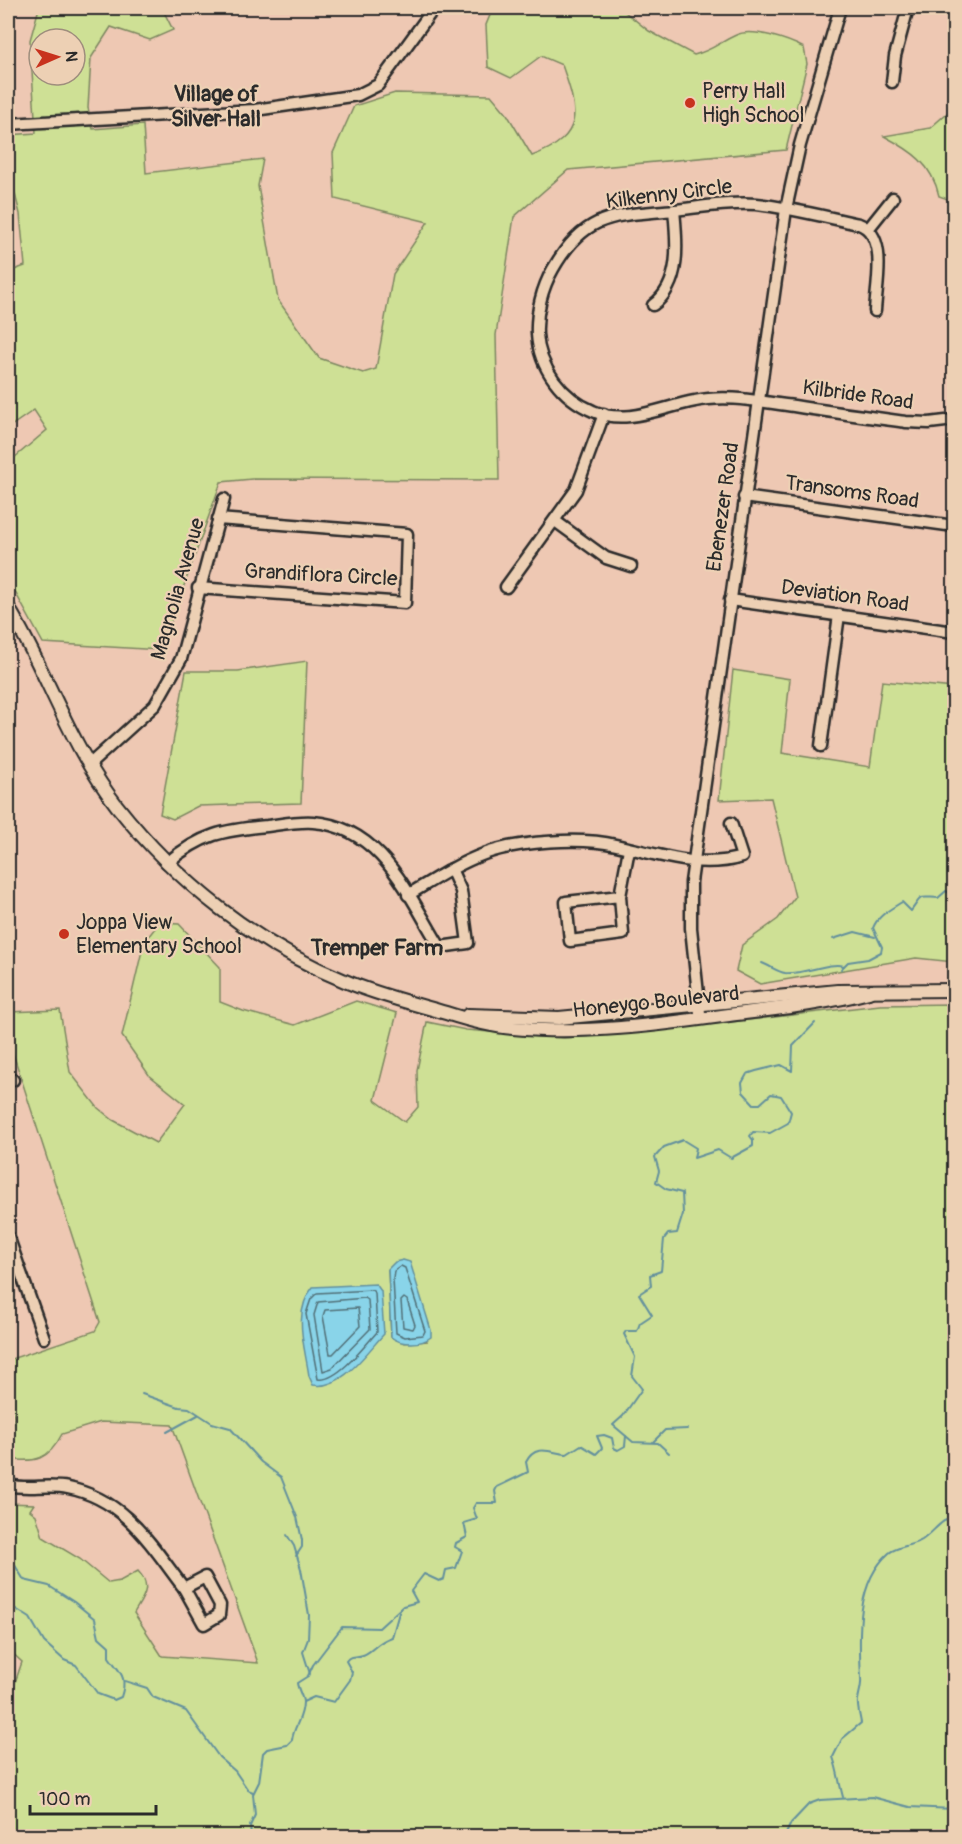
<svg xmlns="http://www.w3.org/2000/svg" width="962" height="1844" viewBox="0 0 962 1844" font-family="Pangolin,sans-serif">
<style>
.green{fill:#cee095;stroke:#7c8660;stroke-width:1.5;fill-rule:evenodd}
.water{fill:#89d4e9;stroke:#63909d;stroke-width:1.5}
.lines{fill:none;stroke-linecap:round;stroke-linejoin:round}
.shore{stroke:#516f77;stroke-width:1.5}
.stream{stroke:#63909d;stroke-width:2}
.minor-casing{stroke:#2b2b2b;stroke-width:15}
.major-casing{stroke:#2b2b2b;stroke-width:16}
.minor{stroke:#edd0b4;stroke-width:10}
.major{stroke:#edd0b4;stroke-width:12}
.poi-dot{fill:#c8321e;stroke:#edd0b4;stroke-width:2}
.labels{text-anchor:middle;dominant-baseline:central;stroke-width:4.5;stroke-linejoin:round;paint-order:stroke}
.poi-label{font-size:21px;fill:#2b2b2b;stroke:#edd0b4;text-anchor:start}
.street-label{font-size:21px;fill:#2b2b2b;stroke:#edd0b4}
.neighbourhood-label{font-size:22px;font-weight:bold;fill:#2b2b2b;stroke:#edd0b4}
</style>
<rect width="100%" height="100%" fill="#eec8b3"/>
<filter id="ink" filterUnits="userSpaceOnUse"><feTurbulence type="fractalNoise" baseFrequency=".0167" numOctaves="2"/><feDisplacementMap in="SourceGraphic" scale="12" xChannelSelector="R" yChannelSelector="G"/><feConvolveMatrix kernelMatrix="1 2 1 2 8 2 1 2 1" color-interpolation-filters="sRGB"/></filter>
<g filter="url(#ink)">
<g class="green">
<path d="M39,8H162L173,30L150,40L111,27L91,58L88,108L93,129L143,125L146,173L263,159L258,186L278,300L319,358L363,373L376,369L393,274L428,222L335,199L333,153L354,106L395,93L491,95L507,114L532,156C586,136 578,111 562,65L541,56L511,78L488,67L486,25L493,8H620L649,31L694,55C715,49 718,43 736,35C752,27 789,40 804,48L807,64L786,150L568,170L514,217L496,335L499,480L252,479L221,482L161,650L43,643L8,579V463L47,430L34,410L8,428V258L14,270L25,266L20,214L13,186L8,179V135L36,133L30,40ZM39,39H75V75H39Z"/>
<path d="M954,107V200L953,201L939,196C932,164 912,151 884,136L930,128Z"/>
<polygon points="307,661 301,803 198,806 173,819 160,814 186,671 238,671"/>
<polygon points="733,670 790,679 782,753 870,767 882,681 954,688 954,962 916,958 760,984 736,971 742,945 778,919 795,897 771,798 719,800"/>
<path d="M159,923L179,924L220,967V1002L243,1011L295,1025L356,1001L397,1013L375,1100L405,1122L418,1107L417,1070L427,1022L466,1030L564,1038L626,1034L880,1005L954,1004V1836H8V1703L22,1662L8,1649V1503L34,1504L30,1510L36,1515L43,1537L80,1559L109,1583L120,1581L138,1571C153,1587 143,1597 134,1613L162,1656L258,1663L172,1425L101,1422L62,1434C49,1460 35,1463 8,1459V1425L13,1423L14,1417L8,1393V1360L95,1331L100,1322L8,1038V1012L60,1010L70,1072L98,1108L113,1120L156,1143L185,1104L149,1075L122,1036L144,942ZM388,1269L427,1341L404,1343L391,1337Z"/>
</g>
<g class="water">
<polygon points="8,696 14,727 8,733"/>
<path d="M403,1260L410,1262L431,1330V1337C421,1345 401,1345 391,1337L388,1269L395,1262Z"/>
<path d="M376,1284L381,1291L384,1334C366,1353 342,1390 313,1385L309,1376C305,1347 292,1312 313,1287Z"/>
</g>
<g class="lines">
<g class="shore">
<polygon points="401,1266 405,1268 425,1331 423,1335 405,1337 396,1333 393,1279 394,1271"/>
<path d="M372,1290L375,1293L377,1332C365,1346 336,1383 318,1379L306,1314L311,1299L317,1293Z"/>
<polygon points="365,1298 368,1300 370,1329 332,1368 323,1371 314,1315 318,1302"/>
<polygon points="404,1298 407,1300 415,1325 413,1329 403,1327 401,1301"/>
<polygon points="358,1308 360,1326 333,1354 330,1354 323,1316 325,1310"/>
</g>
<g class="stream">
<polyline points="833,939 855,932 875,937"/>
<path d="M762,963C770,966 778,972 785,973C803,975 830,961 844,966"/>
<path d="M841,969L848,962L868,959L881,952L882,947L873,928C878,915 891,909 902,902L911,911C923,895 917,897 938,898L946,891L954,895"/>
<polyline points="142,1394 179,1407 189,1408 212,1423 230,1428 261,1462 281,1477 297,1517 302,1540 302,1547 296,1556"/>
<polyline points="167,1432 198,1415"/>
<polyline points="653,1442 665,1430 687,1429"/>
<polyline points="669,1453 658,1443 633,1442 613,1425 623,1416 642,1389 632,1376 635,1357 624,1334 626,1331 637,1331 640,1323 652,1315 639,1294 651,1286 650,1275 661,1271 664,1239 668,1234 677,1233 683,1214 682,1193 666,1189 656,1182 659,1171 655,1157 664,1147 683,1140 696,1148 694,1158 718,1150 731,1158 753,1146 753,1140 750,1136 753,1132 770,1133 788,1123 791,1112 781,1096 771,1094 760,1104 754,1104 743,1092 742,1083 747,1074 756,1071 781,1065 792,1071 793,1046 815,1023"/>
<polyline points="287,1535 294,1546 301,1569 309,1615 308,1639 303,1652 310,1674"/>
<path d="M8,1554L24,1580L49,1586L74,1602L95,1619L99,1637L109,1646V1657C120,1673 128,1676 121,1697L114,1700L98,1694L76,1665L64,1660L44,1642L30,1618L8,1604"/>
<polyline points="125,1681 147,1688 153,1697 186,1711 219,1757 235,1771 248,1790 253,1792"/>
<path d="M303,1702L314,1697L334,1702L350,1680L352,1672L346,1661C351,1654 356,1658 363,1655C374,1651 376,1642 392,1637L400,1609"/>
<path d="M843,1797C839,1783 838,1771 833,1757L842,1739L861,1723C860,1716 857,1707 858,1700C859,1693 862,1685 861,1678C859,1638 855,1583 889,1553C897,1546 912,1546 922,1540C934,1532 941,1519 954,1517"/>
<path d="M251,1836L250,1826L255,1815L253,1794L259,1782L263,1753L267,1749L287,1745L292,1740C294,1725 303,1719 303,1702C303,1697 298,1690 297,1683L308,1676L313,1665L342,1627L379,1628L403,1606L417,1602L411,1591L424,1574L439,1581L444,1579L446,1570L456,1568L462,1551L455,1547L456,1543L467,1537L464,1523L477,1519L473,1508L476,1503H497L495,1491L497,1487L528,1472L526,1462C536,1443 551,1453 567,1454L581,1445L596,1454L602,1448L597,1436L604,1435L612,1438L614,1448L618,1450L625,1446L626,1436"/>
<polyline points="785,1836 791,1823 809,1804 820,1800 872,1797 910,1807 954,1809"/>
</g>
<defs>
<g id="minor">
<polyline points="892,82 895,56 908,8"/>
<polyline points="8,124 255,110 358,95 378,85 434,8"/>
<polyline points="869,228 893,198"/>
<path d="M653,305C682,284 677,241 674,210"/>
<path d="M875,311C876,286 889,235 859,224C826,217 791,208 757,204C730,202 702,207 675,210C616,216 586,211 553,269C542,288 536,312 537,334C539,368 562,398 593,411C626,426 662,407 695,401C728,394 761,402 794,406C831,412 869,417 906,422L929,423L954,420"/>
<polyline points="744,497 954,526"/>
<polyline points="555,521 606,558 631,566"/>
<polyline points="506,587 576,490 604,414"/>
<polyline points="198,588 405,603 407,534 218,519"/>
<polyline points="730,600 954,632"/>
<polyline points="821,746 839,615"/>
<polyline points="89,765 155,705 181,659 224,499"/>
<path d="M167,863C201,834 224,830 267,826C282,824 298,821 313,822C382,827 408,895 440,947L468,943L461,891L451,869"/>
<path d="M408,895C433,880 457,864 484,854C518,841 581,837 616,845C657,854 700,870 742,857L731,823"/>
<polyline points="620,896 566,902 570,941 623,934 620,896 629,849"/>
<polyline points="700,1013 691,928 691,882 786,209 800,145 840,8"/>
<polyline points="8,1080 13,1080"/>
<polyline points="8,1236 44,1338"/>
<path d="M8,1485C27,1490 48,1484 68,1488C125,1499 151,1545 184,1588"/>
<polygon points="205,1577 220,1605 219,1615 204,1624 184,1588"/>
</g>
<g id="major">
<path d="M8,607C48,673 68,743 117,806C177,882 255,944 345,981C378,995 412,1003 446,1013C468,1020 489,1026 513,1028C584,1035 657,1025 729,1015C776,1009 823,1004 869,992"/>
<polyline points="468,1015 559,1018 838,991 954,990"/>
</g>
</defs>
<use href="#minor" class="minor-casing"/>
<use href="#major" class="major-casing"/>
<use href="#minor" class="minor"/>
<use href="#major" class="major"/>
</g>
</g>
<g class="poi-dot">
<circle cx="690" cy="103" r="6"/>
<circle cx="64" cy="934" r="6"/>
</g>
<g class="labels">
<g class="poi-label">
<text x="702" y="91">Perry Hall<tspan x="702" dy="24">High School</tspan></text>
<text x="76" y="922">Joppa View<tspan x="76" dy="24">Elementary School</tspan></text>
</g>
<g class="street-label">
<text transform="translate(669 194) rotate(-7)">Kilkenny Circle</text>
<text transform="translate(858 395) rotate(8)">Kilbride Road</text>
<text transform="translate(852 492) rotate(8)">Transoms Road</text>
<text transform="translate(723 507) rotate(-82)">Ebenezer Road</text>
<text transform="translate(321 575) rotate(3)">Grandiflora Circle</text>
<text transform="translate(178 589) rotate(-74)">Magnolia Avenue</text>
<text transform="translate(845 596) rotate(8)">Deviation Road</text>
<text transform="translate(656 1002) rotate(-6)">Honeygo Boulevard</text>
</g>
<g class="neighbourhood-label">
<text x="216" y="94">Village of<tspan x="216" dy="25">Silver Hall</tspan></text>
<text x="377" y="948">Tremper Farm</text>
</g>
</g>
<rect width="962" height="1844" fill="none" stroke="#edd0b4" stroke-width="30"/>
<rect x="15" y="15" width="932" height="1814" fill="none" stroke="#2b2b2b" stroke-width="2" filter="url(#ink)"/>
<g transform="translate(57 57) rotate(87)"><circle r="28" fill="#edd0b4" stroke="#9f8e7d" stroke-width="1.5"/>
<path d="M0-4.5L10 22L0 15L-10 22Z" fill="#c8321e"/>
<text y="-9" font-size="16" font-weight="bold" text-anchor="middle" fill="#2b2b2b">N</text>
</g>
<path d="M30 1805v9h126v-9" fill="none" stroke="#2b2b2b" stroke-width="3"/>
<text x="39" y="1805" font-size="18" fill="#2b2b2b" stroke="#edd0b4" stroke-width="4.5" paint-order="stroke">100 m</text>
</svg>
